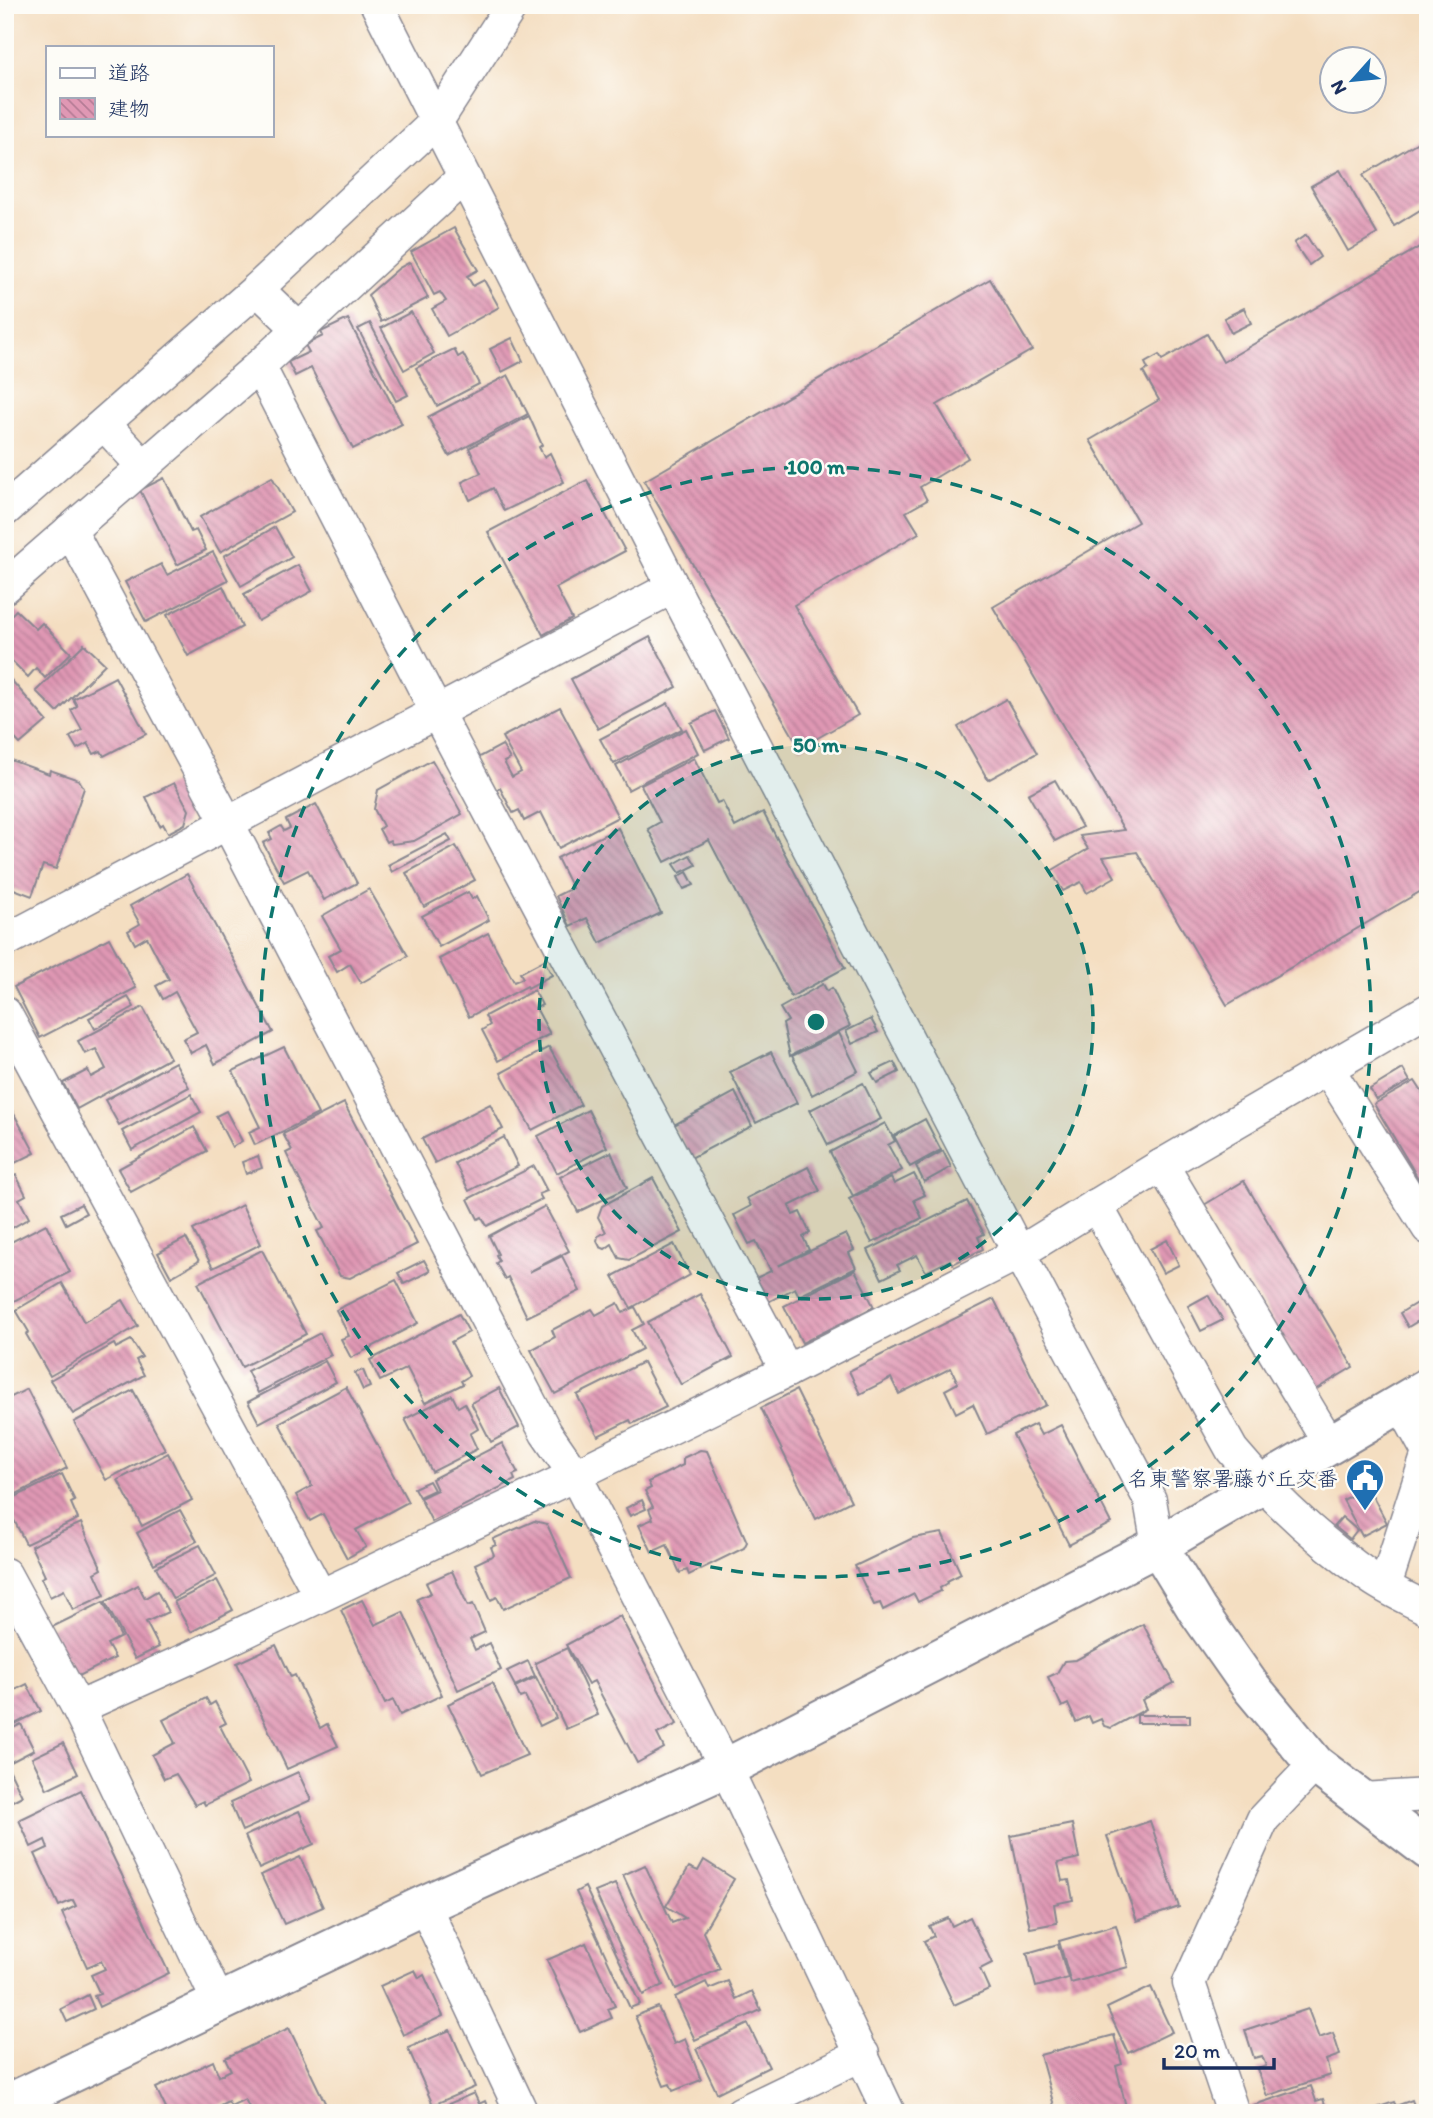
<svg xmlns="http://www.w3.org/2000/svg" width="1433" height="2118" viewBox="0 0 1433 2118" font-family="Itim,'Klee One',sans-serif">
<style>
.building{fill:url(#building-back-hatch)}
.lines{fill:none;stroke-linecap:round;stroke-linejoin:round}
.street-casing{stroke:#888690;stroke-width:35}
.secondary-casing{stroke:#888690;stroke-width:42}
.street{stroke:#fff;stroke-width:32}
.secondary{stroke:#fff;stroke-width:38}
.ring{fill:none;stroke:#0f766e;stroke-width:3.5;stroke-dasharray:12 9}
.labels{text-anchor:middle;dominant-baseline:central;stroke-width:5;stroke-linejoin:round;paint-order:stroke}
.poi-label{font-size:21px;fill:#1b2f5e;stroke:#fdfcf7;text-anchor:end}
.centre{fill:#0f766e;stroke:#fdfcf7;stroke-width:3.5}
.ring-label{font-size:21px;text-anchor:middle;font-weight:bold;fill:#0f766e;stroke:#fdfcf7;stroke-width:5;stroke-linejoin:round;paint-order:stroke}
</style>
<defs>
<pattern id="building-back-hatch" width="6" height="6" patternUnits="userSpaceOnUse" patternTransform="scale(1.75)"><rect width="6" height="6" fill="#e098b4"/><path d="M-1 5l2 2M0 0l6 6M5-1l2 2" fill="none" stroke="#b57c96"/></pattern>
</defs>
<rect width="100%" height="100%" fill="#fdfcf7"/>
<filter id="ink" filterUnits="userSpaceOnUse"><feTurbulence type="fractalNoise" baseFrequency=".0143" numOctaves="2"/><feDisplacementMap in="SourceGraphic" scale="14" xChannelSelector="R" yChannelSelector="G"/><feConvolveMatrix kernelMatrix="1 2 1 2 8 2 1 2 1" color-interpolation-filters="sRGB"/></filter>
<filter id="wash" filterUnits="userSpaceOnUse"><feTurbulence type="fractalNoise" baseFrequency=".00686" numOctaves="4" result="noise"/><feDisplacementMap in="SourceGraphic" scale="28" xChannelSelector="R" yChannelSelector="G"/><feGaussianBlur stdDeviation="1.57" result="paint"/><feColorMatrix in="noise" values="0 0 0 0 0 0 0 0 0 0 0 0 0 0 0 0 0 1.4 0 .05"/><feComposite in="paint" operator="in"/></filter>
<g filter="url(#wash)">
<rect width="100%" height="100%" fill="#f4dec1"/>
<g id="blocks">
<g class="building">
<polygon points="1428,136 1428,205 1394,226 1363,175"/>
<polygon points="1340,170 1377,234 1348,251 1311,186"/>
<polygon points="454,228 478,270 467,276 473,286 484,280 499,307 447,336 432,309 446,301 440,292 434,295 411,252"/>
<polygon points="1306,235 1320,257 1309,265 1294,243"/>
<polygon points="1428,242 1428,887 1227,1005 1137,852 1103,857 1115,877 1087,893 1081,882 1063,891 1051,871 1088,849 1080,836 1124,830 993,607 1138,522 1090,440 1159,400 1143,372 1148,369 1145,363 1159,355 1162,360 1207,334 1223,362"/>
<polygon points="410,262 428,298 381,322 368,295 399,268"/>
<polygon points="990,279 1032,350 937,405 968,458 920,487 927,500 906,512 919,533 794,605 858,715 800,748 644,481"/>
<polygon points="1244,308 1251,323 1231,333 1224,318"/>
<polygon points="411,312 434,353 404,370 381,328"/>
<polygon points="348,319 402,424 353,449 311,368 295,376 288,362 309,352 305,345 323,336 321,332"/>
<polygon points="370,323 408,395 396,401 358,329"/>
<polygon points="512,338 523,361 502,372 490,349"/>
<polygon points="454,349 458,357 463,354 479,384 437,406 416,368"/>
<polygon points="508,375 528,414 449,456 428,417"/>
<polygon points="529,416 542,445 539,447 544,457 550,453 564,482 504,511 493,488 470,500 462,482 481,473 469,448"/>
<polygon points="272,477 292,512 220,552 200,517"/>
<polygon points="164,478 191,532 196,530 206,550 177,565 140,490"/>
<polygon points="587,480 625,551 556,588 572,619 543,635 488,532"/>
<polygon points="275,527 292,557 241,586 224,556"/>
<polygon points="213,552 228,580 146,622 125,582 161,564 167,575"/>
<polygon points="298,565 312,591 258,621 244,594"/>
<polygon points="223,586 242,627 188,656 167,615"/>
<polygon points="16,610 36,629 42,623 71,653 45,678 36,668 28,677 5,654 5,621"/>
<polygon points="650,637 677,687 598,729 571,679"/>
<polygon points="84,644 105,664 57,712 36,691"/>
<polygon points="5,673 47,721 20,744 5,728"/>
<polygon points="115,677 146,734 104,756 101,751 94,754 88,743 77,749 70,737 82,730 71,710 77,706 73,699"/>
<polygon points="1006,699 1037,753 988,780 958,727"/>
<polygon points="668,703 682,729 614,764 600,739"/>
<polygon points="560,707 618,817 559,848 541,812 524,821 519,810 513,813 500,788 495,790 478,758 502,745 510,759 504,762 512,777 521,772 502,737"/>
<polygon points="715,711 729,738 705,750 691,723"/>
<polygon points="686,729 698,753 628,790 616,766"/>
<polygon points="5,758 49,774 50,770 79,780 84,788 56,869 43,865 32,896 14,889 6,913"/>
<polygon points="694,758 717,803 722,801 735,827 763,812 845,968 791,997 709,840 665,862 648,829 660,822 641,785"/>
<polygon points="432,760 462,814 414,841 392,844 390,840 386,842 379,829 383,826 374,809 378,790"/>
<polygon points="1055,780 1082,827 1055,841 1028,794"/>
<polygon points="174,783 189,810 185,824 168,833 163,824 160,826 146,797"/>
<polygon points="316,804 357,883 324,900 308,870 284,882 263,843 272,839 269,833 281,826 284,831 290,828 286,820"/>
<polygon points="618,828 661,913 600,943 587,918 570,926 556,896 572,888 557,858"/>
<polygon points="447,834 451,841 392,872 388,865"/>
<polygon points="456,846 475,880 424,907 406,873"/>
<polygon points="690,855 696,865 680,873 674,864"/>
<polygon points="687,872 694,885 684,889 678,877"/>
<polygon points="187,874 273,1032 215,1064 206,1045 191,1053 183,1039 197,1032 175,992 163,999 156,986 169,979 147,937 135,944 128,931 140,924 130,906"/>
<polygon points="369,889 408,956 361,983 350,964 337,972 328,956 341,949 322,916"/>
<polygon points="468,892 472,899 477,896 489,920 439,947 422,916"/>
<polygon points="488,933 514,982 523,978 520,973 544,960 552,975 528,988 527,986 469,1017 439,959"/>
<polygon points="109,938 136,988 40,1038 14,987"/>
<polygon points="823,984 827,991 832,988 850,1026 790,1056 783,1024 788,1021 780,1008"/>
<polygon points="534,990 542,1005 536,1008 550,1034 498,1061 482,1030 490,1025 485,1016"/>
<polygon points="128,997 134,1007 95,1029 89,1018"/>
<polygon points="143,1007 170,1058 77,1109 63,1083 88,1070 91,1077 106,1069 96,1049 85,1054 78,1041"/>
<polygon points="871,1019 878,1032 852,1044 846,1031"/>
<polygon points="839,1033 858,1071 812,1095 792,1056"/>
<polygon points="284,1047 318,1114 255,1145 249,1132 260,1127 233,1071"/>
<polygon points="549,1047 581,1105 532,1130 501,1073"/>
<polygon points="771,1052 797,1103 756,1123 730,1072"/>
<polygon points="175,1062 189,1087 119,1125 105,1100"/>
<polygon points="894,1062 899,1072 877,1083 871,1073"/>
<polygon points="1403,1069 1410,1081 1376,1100 1370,1089"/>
<polygon points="1415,1081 1428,1101 1428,1195 1374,1104"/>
<polygon points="863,1083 881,1119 828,1145 810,1110"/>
<polygon points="735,1092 752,1126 691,1158 674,1125"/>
<polygon points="191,1094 201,1112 132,1150 122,1131"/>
<polygon points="344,1103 417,1244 350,1278 340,1276 317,1231 324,1228 286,1153 292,1150 283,1134"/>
<polygon points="490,1104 503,1129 435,1163 422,1139"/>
<polygon points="588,1110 607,1147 557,1173 538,1136"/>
<polygon points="226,1111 242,1141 232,1147 216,1116"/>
<polygon points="13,1112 35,1153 5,1168 5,1117"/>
<polygon points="925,1119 941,1150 910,1167 894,1136"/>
<polygon points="885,1123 895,1141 888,1145 902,1170 853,1196 830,1152"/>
<polygon points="194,1127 207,1151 131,1192 118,1169"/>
<polygon points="504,1137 518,1166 469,1191 455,1163"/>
<polygon points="943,1151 951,1167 924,1182 916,1166"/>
<polygon points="611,1152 627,1188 578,1212 560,1177"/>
<polygon points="258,1156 262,1168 246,1174 242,1162"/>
<polygon points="534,1166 547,1191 539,1194 542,1199 487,1226 482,1217 478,1219 468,1199"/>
<polygon points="808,1167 820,1191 789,1206 793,1215 800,1212 810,1233 803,1237 809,1250 778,1266 846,1234 854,1250 849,1253 856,1268 799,1296 795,1288 768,1302 756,1278 771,1271 756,1241 749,1244 734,1215 751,1206 747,1198"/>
<polygon points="914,1174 925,1195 914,1200 922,1218 872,1243 849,1199 891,1178 894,1184"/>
<polygon points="16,1175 26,1195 19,1199 29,1218 5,1232 5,1181"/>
<polygon points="653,1178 682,1232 629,1260 619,1258 612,1244 605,1249 600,1247 597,1241 598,1236 606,1232 598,1217 602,1206"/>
<polygon points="1244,1181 1353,1367 1313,1391 1204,1205"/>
<polygon points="967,1201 984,1234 978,1237 983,1249 953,1264 950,1260 926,1272 917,1255 897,1265 900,1270 882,1279 868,1250"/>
<polygon points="81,1204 86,1213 66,1224 61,1214"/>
<polygon points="242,1205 261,1244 213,1268 193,1230"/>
<polygon points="545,1206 569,1251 529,1272 562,1256 580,1291 527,1317 508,1277 505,1279 496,1263 499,1261 496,1255 498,1254 489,1236"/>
<polygon points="46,1224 70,1272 10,1303 5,1293 5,1245"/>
<polygon points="186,1238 199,1261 171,1277 158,1253"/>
<polygon points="1167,1240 1179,1265 1163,1273 1150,1249"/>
<polygon points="674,1244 690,1275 631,1308 613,1276"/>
<polygon points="262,1250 306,1334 242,1367 198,1283"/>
<polygon points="424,1260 430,1271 404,1284 398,1273"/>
<polygon points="855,1270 874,1307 802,1343 784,1306"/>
<polygon points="396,1280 418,1323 351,1358 341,1339 349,1336 336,1310"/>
<polygon points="62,1283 84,1322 123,1300 138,1326 50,1376 26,1334 29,1332 16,1310"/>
<polygon points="700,1294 733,1357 681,1385 648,1322"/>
<polygon points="1208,1295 1223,1320 1201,1331 1188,1306"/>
<polygon points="1428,1296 1428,1315 1408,1327 1400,1313"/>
<polygon points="994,1299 1046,1405 987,1434 973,1404 956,1413 945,1390 958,1383 951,1368 899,1394 891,1378 860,1394 849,1371"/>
<polygon points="618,1303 623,1313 635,1307 644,1324 632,1330 642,1349 555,1394 531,1350 555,1337 552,1330 592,1309 596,1315"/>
<polygon points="459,1314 469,1332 451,1342 469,1376 461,1381 463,1384 425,1403 407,1368 380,1381 370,1360"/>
<polygon points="320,1333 331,1355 258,1393 247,1371"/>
<polygon points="131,1340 142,1357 136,1360 144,1375 73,1414 50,1380 114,1344 116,1348"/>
<polygon points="325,1361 336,1382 259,1423 248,1402"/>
<polygon points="643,1362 666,1407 632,1424 630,1420 598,1436 577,1395"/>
<polygon points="363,1370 370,1387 363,1390 355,1373"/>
<polygon points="346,1387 408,1502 356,1530 366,1547 347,1558 323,1514 310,1521 296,1495 312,1486 279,1423"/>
<polygon points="499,1388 519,1427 491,1442 471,1403"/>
<polygon points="27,1389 67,1468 7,1499 5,1400"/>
<polygon points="133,1390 165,1449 106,1480 74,1422"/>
<polygon points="796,1390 851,1501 816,1519 761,1408"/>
<polygon points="452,1395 458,1407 465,1403 478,1429 470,1434 477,1449 432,1472 405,1419"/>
<polygon points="1035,1424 1041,1435 1061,1425 1111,1523 1069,1545 1013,1435"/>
<polygon points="502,1443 518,1473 513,1475 515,1480 432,1522 420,1498 437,1490 432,1479"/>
<polygon points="700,1450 707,1451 747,1542 744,1548 689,1575 687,1570 680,1573 667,1545 652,1552 639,1525 653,1519 649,1509 653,1507 645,1491 651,1488 648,1482 683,1465 683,1458"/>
<polygon points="168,1453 192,1500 142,1526 118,1480"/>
<polygon points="62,1474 75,1501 71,1503 78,1519 26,1544 5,1502"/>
<polygon points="429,1481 434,1490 419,1497 414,1488"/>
<polygon points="1368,1487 1387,1523 1362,1536 1343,1500"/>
<polygon points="642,1500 646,1509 630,1516 626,1508"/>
<polygon points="180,1510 197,1541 154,1564 137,1533"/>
<polygon points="1342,1517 1357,1530 1350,1539 1334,1526"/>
<polygon points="534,1521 547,1524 571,1578 503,1609 497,1597 491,1600 475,1564 494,1555 491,1547 496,1545 493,1539"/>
<polygon points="81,1523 102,1569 95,1573 105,1595 73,1610 64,1590 50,1597 41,1578 45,1576 31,1546"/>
<polygon points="942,1533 961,1574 947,1581 948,1583 940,1588 941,1591 918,1602 914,1594 883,1610 880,1603 874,1605 855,1566 913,1538"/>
<polygon points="200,1545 216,1575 173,1599 156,1567"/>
<polygon points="452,1571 468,1606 473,1604 485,1632 470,1639 475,1650 489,1643 501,1670 458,1690 417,1599 431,1593 426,1583"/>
<polygon points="217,1580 233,1610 191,1632 174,1602"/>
<polygon points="138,1585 145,1598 157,1591 168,1612 146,1622 159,1647 135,1659 105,1602"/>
<polygon points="362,1600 375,1625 403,1612 442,1695 400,1715 393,1700 385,1704 341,1610"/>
<polygon points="103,1602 121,1637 107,1644 115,1658 75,1678 50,1628"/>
<polygon points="620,1616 677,1724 657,1734 664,1748 637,1763 594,1681 588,1684 566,1645"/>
<polygon points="1143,1624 1174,1683 1142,1700 1146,1709 1111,1728 1104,1726 1101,1719 1092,1723 1089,1716 1076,1722 1068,1704 1062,1707 1048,1677 1057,1673 1064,1661 1076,1660"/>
<polygon points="276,1645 291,1677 295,1675 320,1728 327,1724 338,1746 287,1769 237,1663"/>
<polygon points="567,1648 598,1715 566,1729 535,1663"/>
<polygon points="528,1661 535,1676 515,1686 507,1671"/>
<polygon points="536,1677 556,1718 540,1726 525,1696 520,1698 515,1687"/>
<polygon points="492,1683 527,1755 482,1774 448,1704"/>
<polygon points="27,1684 41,1711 5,1729 5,1695"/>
<polygon points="206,1698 210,1705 215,1702 226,1723 220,1726 249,1783 205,1805 203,1801 195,1805 176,1774 164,1779 152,1755 175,1743 163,1720"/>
<rect x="1137" y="1715" width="53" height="8"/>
<polygon points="21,1724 34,1750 5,1765 5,1732"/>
<polygon points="63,1743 78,1774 47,1789 32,1758"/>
<polygon points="10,1771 22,1796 5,1805 5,1774"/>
<polygon points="298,1772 311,1800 242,1831 230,1803"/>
<polygon points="81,1790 169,1973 99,2007 94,1996 100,1994 91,1975 105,1969 101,1961 87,1967 62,1913 76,1906 73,1900 59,1906 35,1854 48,1848 45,1840 31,1847 19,1820"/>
<polygon points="299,1811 314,1844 259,1869 245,1836"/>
<polygon points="1150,1821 1179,1907 1137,1921 1107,1836"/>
<polygon points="1072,1824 1079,1858 1058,1863 1062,1881 1069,1880 1073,1900 1054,1904 1057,1923 1030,1928 1011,1836"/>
<polygon points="300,1857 323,1907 284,1924 261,1875"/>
<polygon points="704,1860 734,1879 703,1932 720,1969 676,1989 623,1875 645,1865 672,1923 685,1918 666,1906 689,1867 698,1871"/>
<polygon points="615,1884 663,1985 643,1995 595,1892"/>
<polygon points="585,1887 640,2004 630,2008 576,1892"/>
<polygon points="970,1917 992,1963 980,1969 989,1989 954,2005 924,1941 934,1936 929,1926 948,1918 952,1926"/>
<polygon points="1116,1925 1128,1967 1071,1983 1059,1941"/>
<polygon points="586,1943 615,2006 608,2009 612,2018 580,2032 547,1960"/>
<polygon points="1058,1944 1068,1978 1036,1987 1027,1953"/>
<polygon points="415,1970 419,1978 424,1975 443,2016 403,2035 380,1986"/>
<polygon points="728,1981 736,1999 752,1991 761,2010 695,2040 675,1997 706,1982 709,1989"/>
<polygon points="1151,1987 1172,2032 1128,2053 1107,2008"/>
<polygon points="88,1995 94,2009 67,2022 61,2009"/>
<polygon points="658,2007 674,2044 685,2039 701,2080 673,2091 670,2084 664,2086 635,2016"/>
<polygon points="1308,2009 1319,2038 1333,2033 1340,2055 1326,2060 1330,2075 1267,2096 1257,2069 1266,2066 1262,2056 1254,2058 1245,2030"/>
<polygon points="748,2024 769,2067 717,2093 696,2049"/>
<polygon points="289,2028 330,2113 252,2113 245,2099 231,2106 228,2101 204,2113 168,2113 156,2088 213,2061 219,2076 231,2070 225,2058"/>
<polygon points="450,2030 475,2087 433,2105 408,2048"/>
<polygon points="1114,2035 1122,2064 1116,2066 1126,2107 1120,2109 1121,2113 1056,2113 1040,2055"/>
<polygon points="1311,2086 1316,2101 1323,2099 1328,2113 1250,2113 1248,2107"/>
<polygon points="474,2093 479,2104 485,2101 490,2113 441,2113 439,2108"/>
<polygon points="1412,2100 1417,2113 1382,2113 1379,2107 1394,2102 1396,2106"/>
</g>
</g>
</g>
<g filter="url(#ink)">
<use href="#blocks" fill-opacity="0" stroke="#888690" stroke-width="2"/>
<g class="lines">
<defs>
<g id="street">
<polyline points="377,5 673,587 1019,1253 1150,1500 1158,1546"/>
<polyline points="257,289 299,329"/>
<polyline points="259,366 437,713 787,1371"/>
<polyline points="104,424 143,466"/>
<polyline points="5,510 257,289 437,121 512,5"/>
<polyline points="70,530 227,822 546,1433 575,1475 726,1768 889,2113"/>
<polyline points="5,587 259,366 464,177"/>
<polyline points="5,941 673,587"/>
<polyline points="5,1013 320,1595"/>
<polyline points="1328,1069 1428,1228"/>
<polyline points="1162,1165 1330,1445"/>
<path d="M1096,1205L1232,1450C1273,1499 1319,1541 1371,1578C1388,1590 1409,1599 1428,1609"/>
<polyline points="1401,1403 1428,1452"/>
<polyline points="5,1574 78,1708 219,2003"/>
<polyline points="1385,1586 1428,1453"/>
<polyline points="78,1708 196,1655 575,1475 787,1371 1019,1253 1162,1165 1428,1010"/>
<polyline points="1362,1799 1428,1795"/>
<polyline points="424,1905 522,2113"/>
<polyline points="741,2113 863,2054"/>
<polyline points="1233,2113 1189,1983 1263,1819 1315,1764"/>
</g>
<g id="secondary">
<polyline points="1158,1546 1197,1610 1251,1687 1315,1764 1428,1850"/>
<polyline points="5,2105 424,1905 726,1768 1158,1546 1428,1387"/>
</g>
</defs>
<use href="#street" class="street-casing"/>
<use href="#secondary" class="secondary-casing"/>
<use href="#street" class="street"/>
<use href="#secondary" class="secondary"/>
</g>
</g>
<circle cx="816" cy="1022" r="277" fill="#0f766e" fill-opacity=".12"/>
<g class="ring">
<circle cx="816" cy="1022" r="277"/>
<circle cx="816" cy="1022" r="555"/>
</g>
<defs>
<symbol id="civic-pin" viewBox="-11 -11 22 30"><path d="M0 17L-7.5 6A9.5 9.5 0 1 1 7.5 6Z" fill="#1f6fb2" stroke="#fdfcf7"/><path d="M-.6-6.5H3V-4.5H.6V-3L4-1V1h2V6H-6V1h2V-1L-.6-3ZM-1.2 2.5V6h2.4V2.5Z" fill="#fff"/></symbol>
</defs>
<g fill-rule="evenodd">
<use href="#civic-pin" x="1343" y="1456" width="44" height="60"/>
</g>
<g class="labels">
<g class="poi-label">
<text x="1338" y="1478">名東警察署藤が丘交番</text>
</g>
</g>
<circle cx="816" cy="1022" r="10" class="centre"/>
<g class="ring-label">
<text x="816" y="474">100 m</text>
<text x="816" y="752">50 m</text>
</g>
<rect width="1433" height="2118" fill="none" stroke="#fdfcf7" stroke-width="28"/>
<rect x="46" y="46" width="228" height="91" fill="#fdfcf7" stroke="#a3aaba" stroke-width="2"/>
<rect x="60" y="68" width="35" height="10" fill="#ffffff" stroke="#a3aaba" stroke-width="2"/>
<text x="108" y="80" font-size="21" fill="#1b2f5e">道路</text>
<rect x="60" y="98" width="35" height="21" fill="url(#building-back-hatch)" stroke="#a3aaba" stroke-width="2"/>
<text x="108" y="116" font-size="21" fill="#1b2f5e">建物</text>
<g transform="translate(1353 80) rotate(243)"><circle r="33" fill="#fdfcf7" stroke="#a3aaba" stroke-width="2"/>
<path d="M0-5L12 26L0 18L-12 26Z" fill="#1f6fb2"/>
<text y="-10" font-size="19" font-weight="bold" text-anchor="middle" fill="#1b2f5e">N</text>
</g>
<path d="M1164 2058v10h110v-10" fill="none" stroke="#1b2f5e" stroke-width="3.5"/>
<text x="1174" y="2058" font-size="21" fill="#1b2f5e" stroke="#fdfcf7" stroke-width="5" paint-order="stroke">20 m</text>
</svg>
